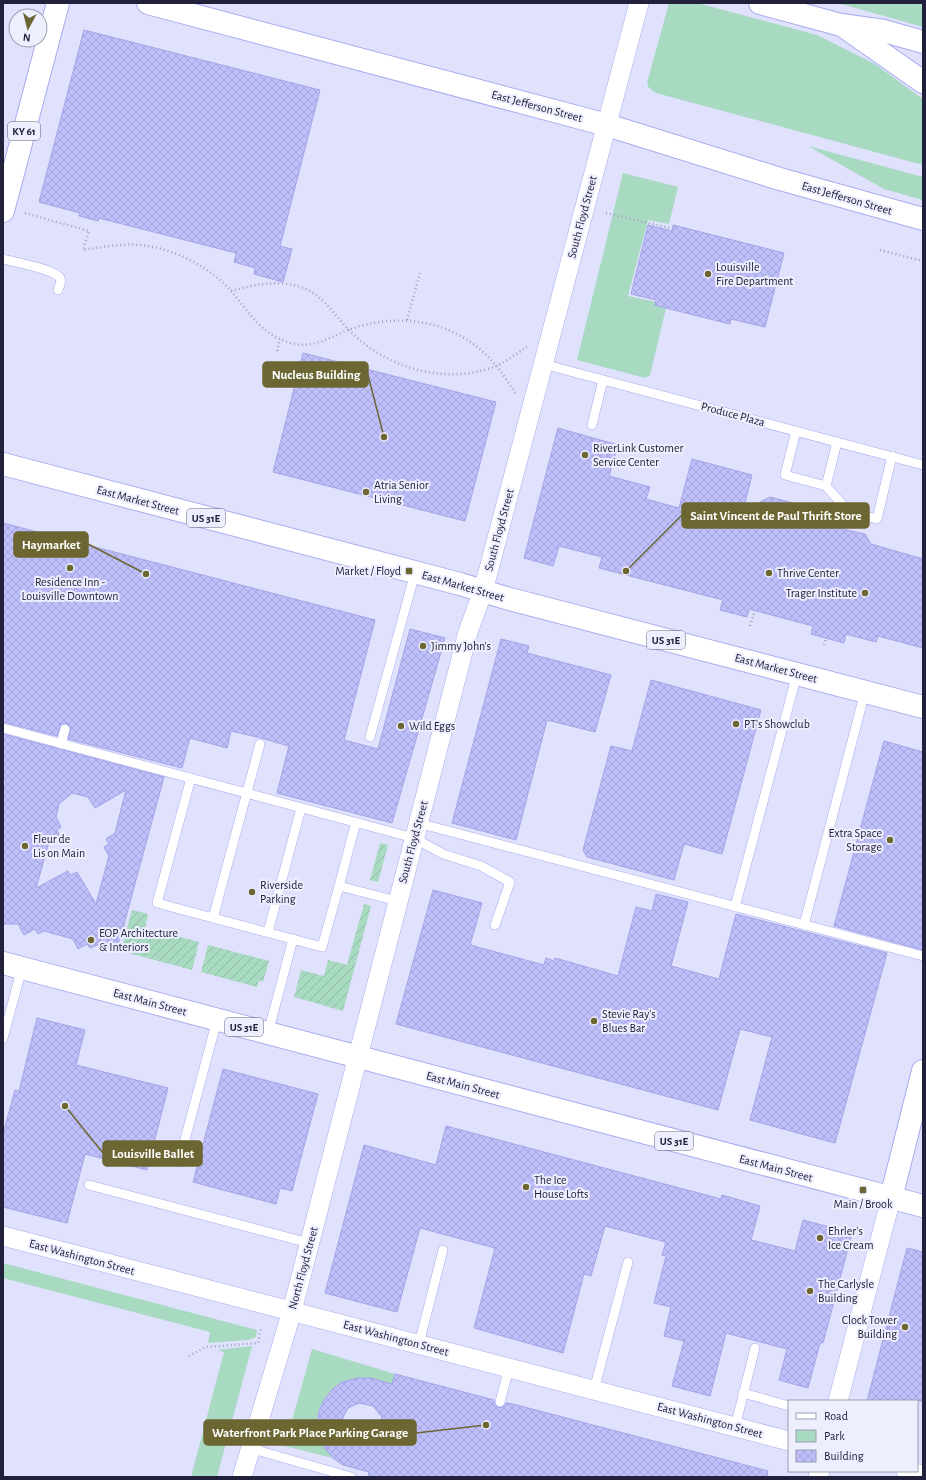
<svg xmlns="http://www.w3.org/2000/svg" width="926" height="1480" viewBox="0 0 926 1480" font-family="'Alegreya Sans',sans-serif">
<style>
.green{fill:#a8d9c1}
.garden{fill:url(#garden-furrows)}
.building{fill:url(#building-cross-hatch);stroke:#a2a3e5;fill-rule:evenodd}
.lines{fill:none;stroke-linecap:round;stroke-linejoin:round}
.lane-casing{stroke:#aaabee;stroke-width:10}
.street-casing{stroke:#aaabee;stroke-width:20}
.secondary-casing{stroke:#aaabee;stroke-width:24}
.primary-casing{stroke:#aaabee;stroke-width:24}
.highway-casing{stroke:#aaabee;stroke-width:24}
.path{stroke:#a2a3be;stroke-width:2.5;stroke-dasharray:1 3;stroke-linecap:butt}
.lane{stroke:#fff;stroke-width:9}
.street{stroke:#fff;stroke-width:19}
.secondary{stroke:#fff;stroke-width:22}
.primary{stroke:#fff;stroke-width:22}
.highway{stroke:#fff;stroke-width:22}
.poi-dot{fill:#6c6633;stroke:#eeeffe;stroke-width:1.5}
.labels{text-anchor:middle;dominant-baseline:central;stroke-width:4;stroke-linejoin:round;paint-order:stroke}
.shield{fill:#eeeffe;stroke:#5f5f76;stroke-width:1}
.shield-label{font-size:11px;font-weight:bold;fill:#22213b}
.street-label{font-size:12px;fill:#22213b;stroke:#eeeffe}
.poi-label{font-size:12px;fill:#22213b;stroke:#eeeffe;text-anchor:start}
.leader{fill:none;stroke:#6c6633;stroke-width:1.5}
.callout-dot{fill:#6c6633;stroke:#eeeffe;stroke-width:1.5}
.callout{fill:#6c6633;stroke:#6c6633;stroke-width:1.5}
.callout-label{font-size:13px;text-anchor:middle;font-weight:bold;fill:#fff}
</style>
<defs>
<pattern id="garden-furrows" width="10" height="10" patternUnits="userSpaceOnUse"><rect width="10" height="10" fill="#a8d9c1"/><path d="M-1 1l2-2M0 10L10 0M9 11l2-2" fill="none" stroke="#90baa7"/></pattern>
<pattern id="building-cross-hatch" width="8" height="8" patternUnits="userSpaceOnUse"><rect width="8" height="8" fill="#bfc0fb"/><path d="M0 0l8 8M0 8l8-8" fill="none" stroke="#a4a5d8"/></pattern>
</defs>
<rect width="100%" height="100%" fill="#dfe1fd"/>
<g class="green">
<polygon points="669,3 697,3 817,35 875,64 923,99 923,165 656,93 649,88 647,83"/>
<polygon points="838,3 923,3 923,27"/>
<polygon points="808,146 923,177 923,200 884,189"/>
<polygon points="623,173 678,187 669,224 648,220 628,296 656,302 655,305 666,308 650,375 645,378 577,360"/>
<polygon points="3,1263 257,1330 256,1337 249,1340 208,1343 210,1332 3,1278"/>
<polygon points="252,1346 217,1477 191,1477 224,1352 217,1350"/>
<path d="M312,1349L395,1374L391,1389L342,1383C311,1403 310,1431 333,1458L285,1446Z"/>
</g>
<g class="garden">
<polygon points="380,843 388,845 378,882 370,880"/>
<polygon points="364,904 371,906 343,1011 294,997 301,970 324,976 328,960 347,965"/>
<polygon points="132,910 148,914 145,928 199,942 192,970 121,951"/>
<polygon points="208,945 269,961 263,982 259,980 257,987 201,972"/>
</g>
<g class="building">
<polygon points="84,30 320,90 280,246 292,249 283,282 254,274 255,268 234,262 236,253 99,218 98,221 79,216 80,213 39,202"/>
<polygon points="648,225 672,231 673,225 784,253 765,327 731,319 730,324 666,308 655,305 656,300 631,294"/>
<polygon points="303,353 496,402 465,521 273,472"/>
<polygon points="558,428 618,445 609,476 650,487 646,499 679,508 692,459 752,475 743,511 770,497 832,513 846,530 865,534 871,544 923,559 923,648 878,636 876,642 846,634 844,643 811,634 813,626 749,609 747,617 720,610 723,600 599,568 602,557 559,546 553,566 524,558"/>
<polygon points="3,523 375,620 344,740 378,749 410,629 445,638 392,823 277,793 289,746 261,738 231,731 227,748 190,738 182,768 68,739 71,728 66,723 61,725 57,736 3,722"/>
<polygon points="501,639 529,646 527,653 611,675 595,732 547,720 516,840 452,823"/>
<polygon points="651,680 761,710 722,854 684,844 674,880 587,857 583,850 611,746 632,751"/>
<path d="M3,734L164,777L117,950L97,945L90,948L87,944L78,949L73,939L44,931L38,934L35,929L24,935L18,924H3V793L6,782L3,777ZM126,790L115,833L106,839L109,844L104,847L109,856L96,904L77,872L70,875L68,871L36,888L49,842L59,835L57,830L61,827L56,817L59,804L72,793L88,797L95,808Z"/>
<polygon points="884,741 923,752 923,950 834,926"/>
<polygon points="433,890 482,903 470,945 544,965 546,958 554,961 555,958 618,976 636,907 652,911 656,894 688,902 671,966 719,979 736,914 887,953 835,1143 750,1120 772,1037 740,1029 718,1110 396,1024"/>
<polygon points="37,1018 85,1030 76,1065 168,1088 147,1170 85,1154 67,1223 3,1207 3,1134 15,1090 19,1091"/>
<polygon points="223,1069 318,1094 292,1191 280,1188 276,1204 193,1182"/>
<polygon points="446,1126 721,1199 722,1195 760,1206 751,1240 795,1251 803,1220 852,1233 823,1343 820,1343 808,1388 779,1380 787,1349 726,1333 710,1396 672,1386 684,1341 664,1336 671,1307 654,1303 666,1256 662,1255 666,1242 605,1226 591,1276 584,1274 563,1353 474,1328 495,1248 420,1228 397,1312 325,1293 364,1145 436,1165"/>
<polygon points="907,1248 923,1252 923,1401 867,1401"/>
<path d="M395,1374L494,1400V1404L499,1408L504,1406L506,1403L513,1404L768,1471L767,1477H368L369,1472L343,1465L333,1458L323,1446L317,1426L319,1411L324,1400L333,1389L342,1382L358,1378H371L392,1384ZM359,1403L373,1406L382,1417L377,1435L369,1442L362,1443L354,1441L348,1437L341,1426L343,1417L348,1408Z"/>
</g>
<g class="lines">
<defs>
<g id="lane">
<path d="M3,259C14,262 54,269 60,278C62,282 59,287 58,290"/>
<polyline points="543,364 923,465"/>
<polyline points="592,425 603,380"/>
<polyline points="796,431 785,475 826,486"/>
<polyline points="837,442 826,486 849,512 877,519 892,456"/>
<polyline points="3,728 414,838 443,854 481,866 510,882 495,925"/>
<polyline points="370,737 415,573"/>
<polyline points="61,744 65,729"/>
<polyline points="191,778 157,903 322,947 339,886"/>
<polyline points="356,822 339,886 397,901"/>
<polyline points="418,823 923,956"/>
<polyline points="735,907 797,674"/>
<polyline points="213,918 260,744"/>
<polyline points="804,925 865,692"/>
<polyline points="268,932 301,808"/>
<polyline points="268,1033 293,939"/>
<polyline points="3,1038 22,968"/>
<polyline points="179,1162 217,1020"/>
<polyline points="89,1185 309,1243"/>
<polyline points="419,1344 443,1250"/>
<polyline points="594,1390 628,1262"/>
<polyline points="743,1393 789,1406"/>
<polyline points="500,1402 509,1368"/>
<polyline points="735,1427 755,1348"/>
<polyline points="249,1448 351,1477"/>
</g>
<g id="street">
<polyline points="3,1236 789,1441"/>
<polyline points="838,1401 891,1198"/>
<polyline points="906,1471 923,1475"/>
<polyline points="242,1477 292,1311 468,632 483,591 639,3"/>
<polyline points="818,1477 820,1471"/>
</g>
<g id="secondary">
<polyline points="148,3 607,125 780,179 923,219"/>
<polyline points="891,1198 923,1071"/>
</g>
<g id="primary">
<polyline points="3,211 58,3"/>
<polyline points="3,464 460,584 506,598 923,707"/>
<polyline points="3,963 923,1206"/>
</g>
<g id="highway">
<polyline points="760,3 841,25 884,31 923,42"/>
<polyline points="846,28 923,82"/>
</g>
</defs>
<use href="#lane" class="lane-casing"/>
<use href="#street" class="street-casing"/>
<use href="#secondary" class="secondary-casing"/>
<use href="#primary" class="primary-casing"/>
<use href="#highway" class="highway-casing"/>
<g class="path">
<path d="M25,213L89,231L83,250C104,247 126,242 147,246C177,250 213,269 233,293C249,313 263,336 291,343C312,349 329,338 348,330C389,315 435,317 472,343C490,355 504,375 515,393"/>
<polyline points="606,213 670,228"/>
<polyline points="880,250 923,261"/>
<path d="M231,291C253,285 275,280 297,286C322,292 333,314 350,331C386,368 446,386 496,366C507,361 517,353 527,347"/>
<polyline points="407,320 420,273"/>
<polyline points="277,351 280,339"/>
<polyline points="750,626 755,610"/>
<polyline points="824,645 826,638"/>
<polyline points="189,1356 206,1347 258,1343 261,1327"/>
</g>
<use href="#lane" class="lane"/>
<use href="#street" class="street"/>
<use href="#secondary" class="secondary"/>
<use href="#primary" class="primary"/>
<use href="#highway" class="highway"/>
</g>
<g class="poi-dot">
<circle cx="708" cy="274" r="4"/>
<circle cx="585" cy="455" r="4"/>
<circle cx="366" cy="492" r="4"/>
<circle cx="70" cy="568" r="4"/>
<rect x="405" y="567" width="8" height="8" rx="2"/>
<circle cx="769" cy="573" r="4"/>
<circle cx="865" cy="593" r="4"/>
<circle cx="423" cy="646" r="4"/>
<circle cx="736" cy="724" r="4"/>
<circle cx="401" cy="726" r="4"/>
<circle cx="890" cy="840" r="4"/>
<circle cx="25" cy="846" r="4"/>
<circle cx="252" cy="892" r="4"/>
<circle cx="91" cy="940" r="4"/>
<circle cx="594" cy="1021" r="4"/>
<circle cx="526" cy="1187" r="4"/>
<rect x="859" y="1186" width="8" height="8" rx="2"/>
<circle cx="820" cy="1238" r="4"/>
<circle cx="810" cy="1291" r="4"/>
<circle cx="905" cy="1327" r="4"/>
</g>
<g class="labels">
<g class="shield">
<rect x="8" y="122" width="32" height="18" rx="3"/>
<rect x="187" y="509" width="38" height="18" rx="3"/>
<rect x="647" y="631" width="38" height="18" rx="3"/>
<rect x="225" y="1018" width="38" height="18" rx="3"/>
<rect x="655" y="1132" width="38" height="18" rx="3"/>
</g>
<g class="shield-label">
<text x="24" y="131">KY 61</text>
<text x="206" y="518">US 31E</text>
<text x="666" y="640">US 31E</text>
<text x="244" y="1027">US 31E</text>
<text x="674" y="1141">US 31E</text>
</g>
<g class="street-label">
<text transform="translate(537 106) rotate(15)">East Jefferson Street</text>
<text transform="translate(847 198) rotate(16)">East Jefferson Street</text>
<text transform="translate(582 217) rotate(-75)">South Floyd Street</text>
<text transform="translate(733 414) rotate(15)">Produce Plaza</text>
<text transform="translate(138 500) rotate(15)">East Market Street</text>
<text transform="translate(499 530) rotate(-75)">South Floyd Street</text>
<text transform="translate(463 586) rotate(16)">East Market Street</text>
<text transform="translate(776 668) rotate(15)">East Market Street</text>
<text transform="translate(413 842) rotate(-75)">South Floyd Street</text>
<text transform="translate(150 1002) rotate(15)">East Main Street</text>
<text transform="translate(463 1085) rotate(15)">East Main Street</text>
<text transform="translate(776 1168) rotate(15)">East Main Street</text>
<text transform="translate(82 1257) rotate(15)">East Washington Street</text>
<text transform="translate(303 1268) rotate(-75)">North Floyd Street</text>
<text transform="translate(396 1338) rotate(15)">East Washington Street</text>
<text transform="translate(710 1420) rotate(15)">East Washington Street</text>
</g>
<g class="poi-label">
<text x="716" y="267">Louisville<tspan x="716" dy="14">Fire Department</tspan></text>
<text x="593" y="448">RiverLink Customer<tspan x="593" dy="14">Service Center</tspan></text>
<text x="374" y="485">Atria Senior<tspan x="374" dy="14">Living</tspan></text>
<text x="401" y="571" text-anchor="end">Market / Floyd</text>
<text x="777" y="573">Thrive Center</text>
<text x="70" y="582" text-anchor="middle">Residence Inn -<tspan x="70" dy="14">Louisville Downtown</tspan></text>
<text x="857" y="593" text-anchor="end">Trager Institute</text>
<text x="431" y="646">Jimmy John's</text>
<text x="744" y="724">PT's Showclub</text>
<text x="409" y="726">Wild Eggs</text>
<text x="882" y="833" text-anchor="end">Extra Space<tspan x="882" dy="14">Storage</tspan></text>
<text x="33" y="839">Fleur de<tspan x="33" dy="14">Lis on Main</tspan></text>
<text x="260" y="885">Riverside<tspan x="260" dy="14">Parking</tspan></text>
<text x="99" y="933">EOP Architecture<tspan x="99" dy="14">&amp; Interiors</tspan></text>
<text x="602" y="1014">Stevie Ray's<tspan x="602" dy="14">Blues Bar</tspan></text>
<text x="534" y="1180">The Ice<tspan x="534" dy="14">House Lofts</tspan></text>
<text x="863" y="1204" text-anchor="middle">Main / Brook</text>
<text x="828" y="1231">Ehrler's<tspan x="828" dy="14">Ice Cream</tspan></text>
<text x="818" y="1284">The Carlysle<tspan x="818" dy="14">Building</tspan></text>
<text x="897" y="1320" text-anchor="end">Clock Tower<tspan x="897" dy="14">Building</tspan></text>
</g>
</g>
<path class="leader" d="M384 437L368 375M626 571L682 515M146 574L88 544M65 1106L103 1153M486 1425L416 1433"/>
<g class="callout-dot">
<circle cx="384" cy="437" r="4"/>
<circle cx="626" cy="571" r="4"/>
<circle cx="146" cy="574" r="4"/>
<circle cx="65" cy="1106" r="4"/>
<circle cx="486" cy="1425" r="4"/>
</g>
<g class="callout">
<rect x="263" y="362" width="105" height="25" rx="4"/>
<rect x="682" y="503" width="187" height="25" rx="4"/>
<rect x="14" y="532" width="74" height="25" rx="4"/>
<rect x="103" y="1141" width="99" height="25" rx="4"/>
<rect x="204" y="1420" width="212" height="25" rx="4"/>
</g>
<g class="callout-label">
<text x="316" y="379">Nucleus Building</text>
<text x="776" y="520">Saint Vincent de Paul Thrift Store</text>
<text x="51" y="549">Haymarket</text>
<text x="153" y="1158">Louisville Ballet</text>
<text x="310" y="1437">Waterfront Park Place Parking Garage</text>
</g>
<rect width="926" height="1480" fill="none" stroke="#22213b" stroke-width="8"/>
<rect x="788" y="1400" width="130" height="72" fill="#eeeffe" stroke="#9c9db0"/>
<rect x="796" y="1413" width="20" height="6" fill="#ffffff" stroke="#9c9db0"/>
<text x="824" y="1420" font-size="12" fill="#22213b">Road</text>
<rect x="796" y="1430" width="20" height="12" fill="#a8d9c1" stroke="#9c9db0"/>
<text x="824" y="1440" font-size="12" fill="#22213b">Park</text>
<rect x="796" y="1450" width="20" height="12" fill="url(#building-cross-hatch)" stroke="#9c9db0"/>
<text x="824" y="1460" font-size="12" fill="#22213b">Building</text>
<g transform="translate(28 28) rotate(187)"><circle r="19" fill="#eeeffe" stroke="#9c9db0"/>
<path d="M0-3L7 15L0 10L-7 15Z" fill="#6c6633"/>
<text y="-6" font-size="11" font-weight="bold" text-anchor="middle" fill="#22213b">N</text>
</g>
</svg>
